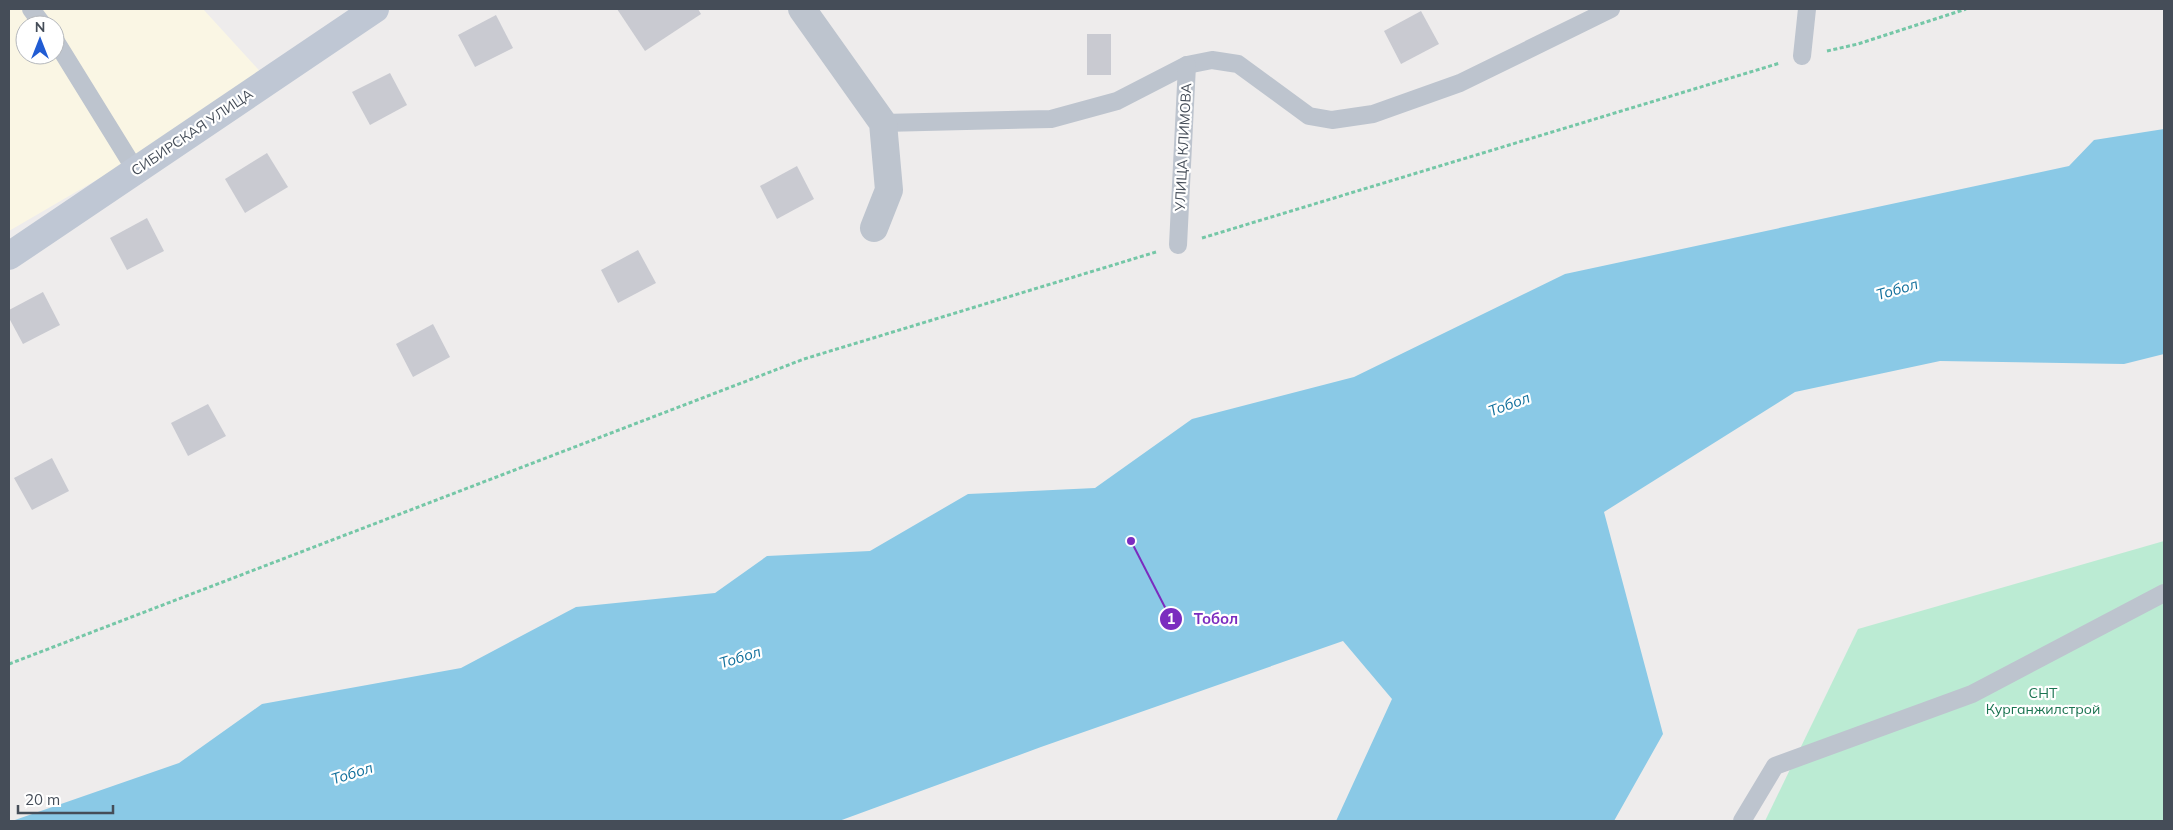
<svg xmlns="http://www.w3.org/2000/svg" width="2173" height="830" viewBox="0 0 2173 830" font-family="Mulish,sans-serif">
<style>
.commercial{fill:#faf6e4;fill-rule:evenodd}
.green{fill:#bbebd3}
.water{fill:#8ac9e6}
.building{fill:#c9cad1}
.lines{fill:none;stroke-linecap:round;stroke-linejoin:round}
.path{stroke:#75c7a7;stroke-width:3;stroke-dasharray:4 2.5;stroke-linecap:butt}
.lane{stroke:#bdc4ce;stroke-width:18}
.street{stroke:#bdc4ce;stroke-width:28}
.secondary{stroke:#bfc7d4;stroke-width:28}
.labels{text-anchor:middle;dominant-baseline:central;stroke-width:4.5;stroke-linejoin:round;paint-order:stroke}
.street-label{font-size:14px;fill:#454d58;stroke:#fff}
.park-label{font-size:14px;fill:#1b7451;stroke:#fff}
.water-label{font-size:15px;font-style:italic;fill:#13719d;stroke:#fff}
.leader{fill:none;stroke:#7b2cbf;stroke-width:2}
.callout-dot{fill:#7b2cbf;stroke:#fff;stroke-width:2}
.mark-label{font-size:15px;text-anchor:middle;font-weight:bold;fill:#fff}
.callout-label{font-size:15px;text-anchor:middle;font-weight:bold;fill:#7b2cbf;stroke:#fff;stroke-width:4.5;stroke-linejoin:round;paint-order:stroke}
</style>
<rect width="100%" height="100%" fill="#eeecec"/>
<path class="commercial" d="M9,9H203L268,80L9,231ZM25,25H55V55H25Z"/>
<polygon class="green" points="2164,541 2164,821 1765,821 1858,629"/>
<polygon class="water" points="2164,129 2164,354 2124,364 1940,361 1795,392 1604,512 1663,734 1614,821 1336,821 1392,699 1343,641 1041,747 839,821 12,821 179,763 262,704 461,668 576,607 715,593 767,556 870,551 968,494 1095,488 1192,419 1354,377 1565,274 2069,166 2094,140"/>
<g class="building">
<polygon points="617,9 698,9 701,14 645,51"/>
<polygon points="1421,11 1439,44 1401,64 1384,31"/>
<polygon points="496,15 513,48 475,67 458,35"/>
<rect x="1087" y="34" width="24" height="41"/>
<polygon points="390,73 407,105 370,125 352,92"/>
<polygon points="267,153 288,187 245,213 225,179"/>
<polygon points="797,166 814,199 777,219 760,186"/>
<polygon points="147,218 164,251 127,270 110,238"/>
<polygon points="638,250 656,283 618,303 601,270"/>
<polygon points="43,292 60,325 23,344 9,318 9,310"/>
<polygon points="433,324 450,357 413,377 396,344"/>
<polygon points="208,404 226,436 188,456 171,423"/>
<polygon points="52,458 69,491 32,510 14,478"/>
</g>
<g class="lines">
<g class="path">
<polyline points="1827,51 1858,44 1966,9"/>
<polyline points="1202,238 1780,63"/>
<polyline points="9,664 804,359 1156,252"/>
</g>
<g class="lane">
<polyline points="31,9 43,25"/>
<polyline points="55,40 136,171"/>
<polyline points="1802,56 1807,9"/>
<polyline points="883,123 1051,119 1117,101 1187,65 1212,60 1238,64 1309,116 1332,120 1373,114 1460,83 1611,9"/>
<polyline points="1178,245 1187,65"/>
<polyline points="1742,821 1775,766 1972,694 2164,593"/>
</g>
<polyline class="street" points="802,9 883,123 889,190 874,228"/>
<polyline class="secondary" points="9,256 375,9"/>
</g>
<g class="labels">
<g class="street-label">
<text transform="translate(192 132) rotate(-34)">СИБИРСКАЯ УЛИЦА</text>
<text transform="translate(1183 147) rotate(-87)">УЛИЦА КЛИМОВА</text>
</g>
<g class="park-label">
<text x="2043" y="693">СНТ<tspan x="2043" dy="16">Курганжилстрой</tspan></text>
</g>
<g class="water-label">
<text transform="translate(1897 289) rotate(-16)">Тобол</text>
<text transform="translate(1509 404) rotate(-20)">Тобол</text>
<text transform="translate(740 657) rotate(-17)">Тобол</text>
<text transform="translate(352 773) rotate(-17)">Тобол</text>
</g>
</g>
<path class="leader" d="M1131 541L1171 619"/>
<g class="callout-dot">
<circle cx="1131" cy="541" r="5"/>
<circle cx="1171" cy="619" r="12"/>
</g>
<g class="mark-label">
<text x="1171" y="624">1</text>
</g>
<g class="callout-label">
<text x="1216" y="624">Тобол</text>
</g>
<rect width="2173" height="830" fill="none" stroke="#454d58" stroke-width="20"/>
<g transform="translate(40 40)"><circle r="24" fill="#ffffff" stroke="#b5b8bc"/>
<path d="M0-4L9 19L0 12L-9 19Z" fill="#215cd3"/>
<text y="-8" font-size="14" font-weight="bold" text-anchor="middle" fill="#454d58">N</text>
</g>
<path d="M18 805v8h95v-8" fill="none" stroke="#454d58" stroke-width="2.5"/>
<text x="25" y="805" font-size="15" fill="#454d58" stroke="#ffffff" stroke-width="4" paint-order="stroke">20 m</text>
</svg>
